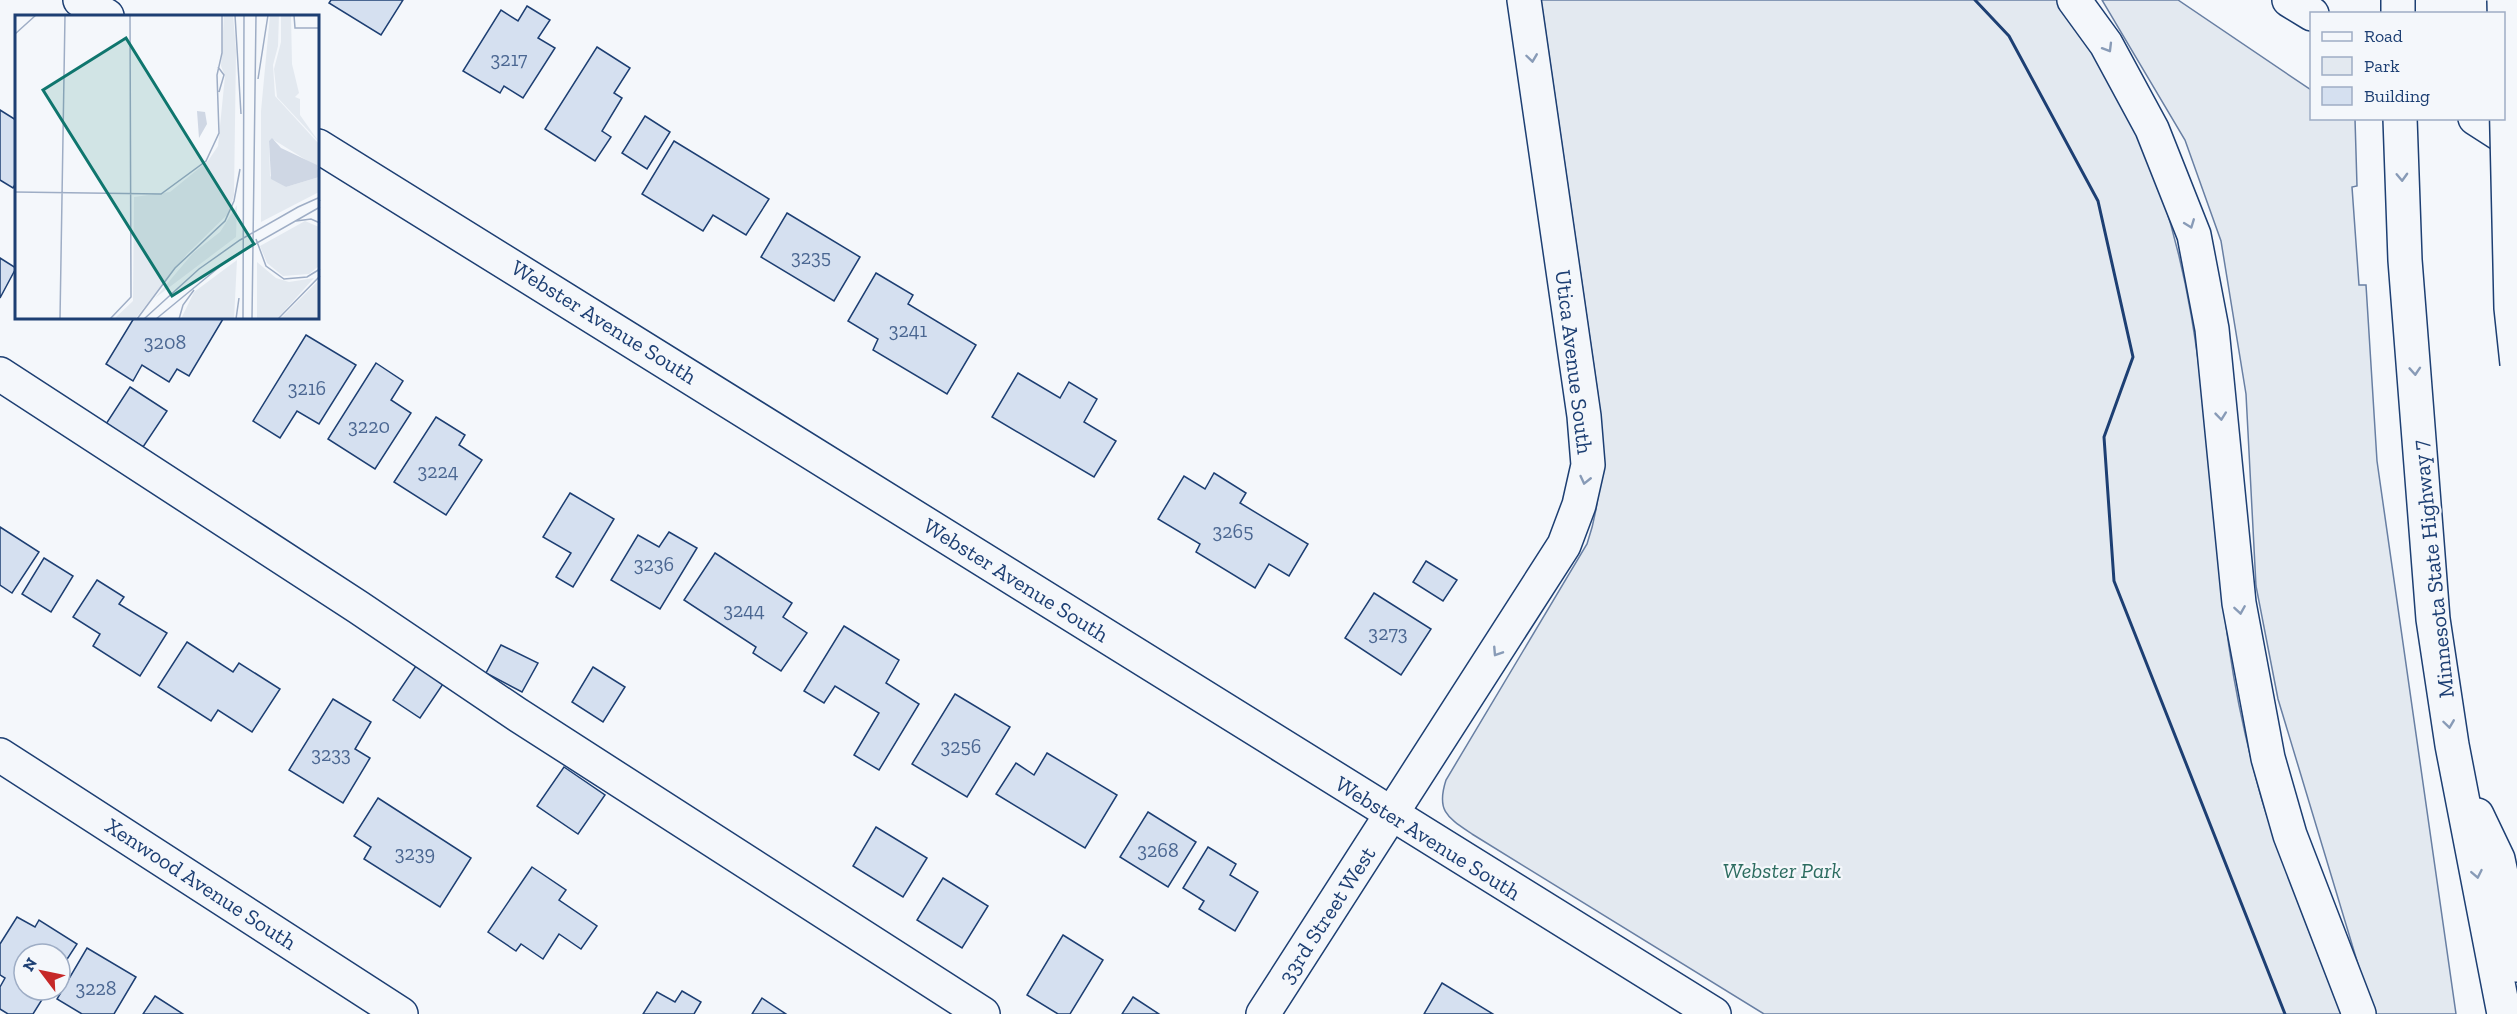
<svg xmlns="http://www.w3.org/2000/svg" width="2517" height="1014" viewBox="0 0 2517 1014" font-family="'Zilla Slab',serif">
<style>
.green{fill:#e3e9f0;stroke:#687fa3;stroke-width:1.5}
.building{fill:#d5e0f0;stroke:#1d3f73;stroke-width:1.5}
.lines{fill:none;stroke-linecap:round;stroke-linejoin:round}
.minor-casing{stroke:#1d3f73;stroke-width:36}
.highway-casing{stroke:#1d3f73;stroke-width:36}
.minor{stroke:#f4f7fb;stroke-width:33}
.highway{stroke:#f4f7fb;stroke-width:33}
.highway-bridge-casing{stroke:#1d3f73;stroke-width:36;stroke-linecap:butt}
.highway-bridge{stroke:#f4f7fb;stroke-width:33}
.wall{stroke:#1d3f73;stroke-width:3}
.oneway{stroke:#889bb7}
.labels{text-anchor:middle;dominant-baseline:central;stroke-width:4.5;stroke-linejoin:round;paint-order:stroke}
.number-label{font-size:20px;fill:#4b6792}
.street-label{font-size:22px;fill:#1d3f73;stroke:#f4f7fb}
.park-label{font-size:22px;font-style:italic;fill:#2c6c60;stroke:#f4f7fb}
.inset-road{fill:none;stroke:#9eadc5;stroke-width:1.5}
.view{fill:#0f766e;fill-opacity:0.15;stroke:#0f766e;stroke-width:3}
.inset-edge{fill:none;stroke:#1d3f73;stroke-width:3}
</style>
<rect width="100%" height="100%" fill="#f4f7fb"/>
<g class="green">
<path d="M1541,0H2059C2089,45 2118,89 2140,138C2211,299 2204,476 2229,647C2236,696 2247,746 2260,793C2266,816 2275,837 2282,859C2301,911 2321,963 2342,1014H1764L1472,834C1447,817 1436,811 1446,780L1587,544C1604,495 1602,446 1598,395Z"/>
<polygon points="2102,0 2178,0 2311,90 2312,118 2355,119 2357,186 2352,187 2359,285 2366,285 2377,461 2456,1014 2373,1014 2278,699 2256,586 2246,394 2221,241 2185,140"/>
</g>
<g class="building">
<polygon points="331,0 403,0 381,35 329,3"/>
<polygon points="527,6 550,20 538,38 555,48 523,98 504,86 500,93 463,71 501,10 518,21"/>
<polygon points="597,47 630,68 614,93 622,98 602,131 611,137 595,161 545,129"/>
<polygon points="0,110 16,120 16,183 13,188 0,180"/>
<polygon points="645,116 670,132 647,169 622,153"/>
<polygon points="674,141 769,199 746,235 713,215 703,231 642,194"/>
<polygon points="787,213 860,257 834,301 761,257"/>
<polygon points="0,258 16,268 0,298"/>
<polygon points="876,273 913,295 908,304 976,345 947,394 873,350 878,339 848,321"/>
<polygon points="134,318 221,318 223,319 189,376 177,369 169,382 142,365 133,381 106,364"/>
<polygon points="306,335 356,365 319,424 297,411 280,438 253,421"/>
<polygon points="376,363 403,381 391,400 411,413 375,469 328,439"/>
<polygon points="1018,373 1060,398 1069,382 1097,399 1084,422 1116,441 1094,477 992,417"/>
<polygon points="130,387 167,411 143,447 106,424"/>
<polygon points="436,417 465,435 459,445 482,460 446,515 394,482"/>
<polygon points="1214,473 1246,493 1240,503 1308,544 1289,576 1269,564 1255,588 1196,552 1200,544 1158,519 1184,476 1205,489"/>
<polygon points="570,493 614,519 573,587 556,577 571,553 543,537"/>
<polygon points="0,527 39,552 12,593 0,585"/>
<polygon points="669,532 697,548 660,609 611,580 638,535 659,547"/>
<polygon points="715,553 792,603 783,617 807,633 781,671 753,653 756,647 684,600"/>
<polygon points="44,558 73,576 51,612 22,594"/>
<polygon points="1426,561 1457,580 1443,601 1413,582"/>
<polygon points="97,580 124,597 119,604 167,633 140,676 93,646 100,634 73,617"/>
<polygon points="1374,593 1431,629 1401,675 1345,638"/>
<polygon points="844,626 899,660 886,683 919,704 879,770 854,755 879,713 835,686 824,703 804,691"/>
<polygon points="187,642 233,672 239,663 280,689 252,732 218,710 211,721 158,687"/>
<polygon points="501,645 538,663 522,692 486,673"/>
<polygon points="418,663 445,681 420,718 393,700"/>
<polygon points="593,667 625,687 603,722 572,702"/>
<polygon points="955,694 1010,727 967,797 912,764"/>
<polygon points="333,699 371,722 355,749 370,758 343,803 289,770"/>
<polygon points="1047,753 1117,795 1085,848 996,794 1016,763 1034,775"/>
<polygon points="564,767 605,795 578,834 537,806"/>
<polygon points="378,798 471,858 440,907 364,859 371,847 354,836"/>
<polygon points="1148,812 1196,842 1168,887 1120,857"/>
<polygon points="876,827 927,858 903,897 853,866"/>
<polygon points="1208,847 1236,864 1230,875 1258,892 1235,931 1199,909 1204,901 1183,888"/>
<polygon points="532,867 566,890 559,900 597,926 581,949 559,934 543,959 521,944 516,951 488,932"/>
<polygon points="943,878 988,906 962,948 917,920"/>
<polygon points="17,917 35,927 39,920 77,944 60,970 60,954 24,954 24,990 48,990 33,1014 8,1014 0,1009 0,987 5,978 0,975 0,944"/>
<polygon points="1063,935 1103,960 1070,1014 1058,1014 1027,995"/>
<polygon points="87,948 136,977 114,1014 82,1014 57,999"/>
<polygon points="1442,983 1493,1014 1424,1014"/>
<polygon points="682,991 701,1002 694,1014 643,1014 657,992 675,1002"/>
<polygon points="155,996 183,1014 143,1014"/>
<polygon points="1133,997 1159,1014 1122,1014"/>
<polygon points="762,998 786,1014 752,1014"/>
</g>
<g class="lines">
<defs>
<g id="minor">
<polyline points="80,0 107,16"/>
<path d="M318,146C785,432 1247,727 1714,1014"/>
<polyline points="0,374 358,607 518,715 983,1014"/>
<polyline points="0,755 401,1014"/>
<polyline points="1263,1014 1564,545 1579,505 1588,465 1584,416 1524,0"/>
</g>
<g id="highway">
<polyline points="2074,0 2106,44 2152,129 2194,235 2212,329 2239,603 2268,758 2290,835 2359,1014"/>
<polyline points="2289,0 2312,14"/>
<polyline points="2398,0 2398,14"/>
<polyline points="2400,118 2405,260 2433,619 2452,745 2504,1014"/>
<polyline points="2475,118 2517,145"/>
<polyline points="2477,815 2498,859 2513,931 2517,965"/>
</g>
</defs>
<use href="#minor" class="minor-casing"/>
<use href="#highway" class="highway-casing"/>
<use href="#minor" class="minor"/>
<use href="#highway" class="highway"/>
<defs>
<polyline id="highway-bridge" points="2504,0 2511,308 2517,364"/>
</defs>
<use href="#highway-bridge" class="highway-bridge-casing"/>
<use href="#highway-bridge" class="highway-bridge"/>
<polyline class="wall" points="1975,0 2009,36 2098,201 2133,357 2104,437 2114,581 2285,1014"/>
</g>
<defs><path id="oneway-chevron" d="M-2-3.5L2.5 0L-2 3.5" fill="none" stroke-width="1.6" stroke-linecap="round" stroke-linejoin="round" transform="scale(1.5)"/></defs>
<g class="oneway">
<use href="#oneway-chevron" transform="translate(2108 48) rotate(59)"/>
<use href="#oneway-chevron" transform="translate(1532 58) rotate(82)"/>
<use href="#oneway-chevron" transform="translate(2402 177) rotate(88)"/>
<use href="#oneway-chevron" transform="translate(2190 224) rotate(69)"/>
<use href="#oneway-chevron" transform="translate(2415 371) rotate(86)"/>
<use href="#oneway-chevron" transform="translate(2221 416) rotate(84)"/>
<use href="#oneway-chevron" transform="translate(1585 480) rotate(103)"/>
<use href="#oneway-chevron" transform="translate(2240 610) rotate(81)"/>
<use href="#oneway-chevron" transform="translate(1497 652) rotate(123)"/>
<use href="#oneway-chevron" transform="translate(2449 724) rotate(82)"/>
<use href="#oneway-chevron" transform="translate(2477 874) rotate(79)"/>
</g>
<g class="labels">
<g class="number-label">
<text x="509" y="59">3217</text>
<text x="811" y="257">3235</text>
<text x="908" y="330">3241</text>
<text x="165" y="342">3208</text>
<text x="307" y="388">3216</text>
<text x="369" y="426">3220</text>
<text x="438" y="471">3224</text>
<text x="1233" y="531">3265</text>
<text x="654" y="564">3236</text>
<text x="744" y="610">3244</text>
<text x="1388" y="633">3273</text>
<text x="961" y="746">3256</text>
<text x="331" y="754">3233</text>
<text x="1158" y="850">3268</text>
<text x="415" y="853">3239</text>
<text x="96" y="988">3228</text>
</g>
<g class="street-label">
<text transform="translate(604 322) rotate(32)">Webster Avenue South</text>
<text transform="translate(1574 362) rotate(83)">Utica Avenue South</text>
<text transform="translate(2433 569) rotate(-96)">Minnesota State Highway 7</text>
<text transform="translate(1016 580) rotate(32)">Webster Avenue South</text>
<text transform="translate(1428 838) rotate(32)">Webster Avenue South</text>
<text transform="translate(201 884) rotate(33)">Xenwood Avenue South</text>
<text transform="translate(1327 915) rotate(-57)">33rd Street West</text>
</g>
<g class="park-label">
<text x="1782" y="870">Webster Park</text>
</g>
</g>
<g transform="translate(15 15)">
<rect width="304" height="304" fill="#f4f7fb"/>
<path d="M209,0H218L221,35L219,180L213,199L172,239L120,304H99L118,286L119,182L155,177L193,146L203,131L210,61L206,51ZM255,0H264L263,31L258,50L260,81L304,129V153L259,125L254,126L255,161L271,172L304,162V177L246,207V96ZM266,0H276L277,49L284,78L280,82L285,84V100L304,127L262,82L259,54L266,27ZM222,190L221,222L140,283L178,238L205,217ZM290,206L304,212V251L294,259L268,261L252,248L245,231ZM222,245L219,304H166L179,277ZM242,247L261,263L274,267L299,263L262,304H242ZM304,265V304H265Z" fill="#e3e9f0"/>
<path d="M182,96L190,97L192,109L184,123ZM257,123L266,133L302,150L304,162L271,172L256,164L254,126Z" fill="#cfd7e4"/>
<path class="inset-road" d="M220,0L226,99M279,0L280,13H305M0,19L21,0M203,52L209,60L204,77M243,64L253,0M0,177L146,179L191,146L204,118L202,60L207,38V0M281,206L296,204L305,208M241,224L251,251L269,264L292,262L305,254M45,304L50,0M95,304L116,282L115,0M122,304L160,253L210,206L219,186L225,154M129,304L184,254L225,225L283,192L303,183L305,186M141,304L214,244L305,192M164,304L168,290L179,275M221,304L224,283M228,304L229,0M237,304L241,0M263,304L305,261"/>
<path class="view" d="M111,23L239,229L157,281L28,75Z"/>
<rect width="304" height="304" class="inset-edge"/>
</g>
<rect x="2310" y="12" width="195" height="108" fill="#f4f7fb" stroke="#9eadc5" stroke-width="1.5"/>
<rect x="2322" y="32" width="30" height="9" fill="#f4f7fb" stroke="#9eadc5" stroke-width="1.5"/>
<text x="2364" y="42" font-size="18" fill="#1d3f73">Road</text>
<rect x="2322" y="57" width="30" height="18" fill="#e3e9f0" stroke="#9eadc5" stroke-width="1.5"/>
<text x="2364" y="72" font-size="18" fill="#1d3f73">Park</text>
<rect x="2322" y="87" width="30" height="18" fill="#d5e0f0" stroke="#9eadc5" stroke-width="1.5"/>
<text x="2364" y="102" font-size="18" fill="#1d3f73">Building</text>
<g transform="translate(42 972) rotate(302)"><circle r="28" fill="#f4f7fb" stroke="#9eadc5" stroke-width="1.5"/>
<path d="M0-4.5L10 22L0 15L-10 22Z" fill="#c62828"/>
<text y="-9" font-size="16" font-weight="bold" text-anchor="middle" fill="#1d3f73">N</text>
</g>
</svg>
